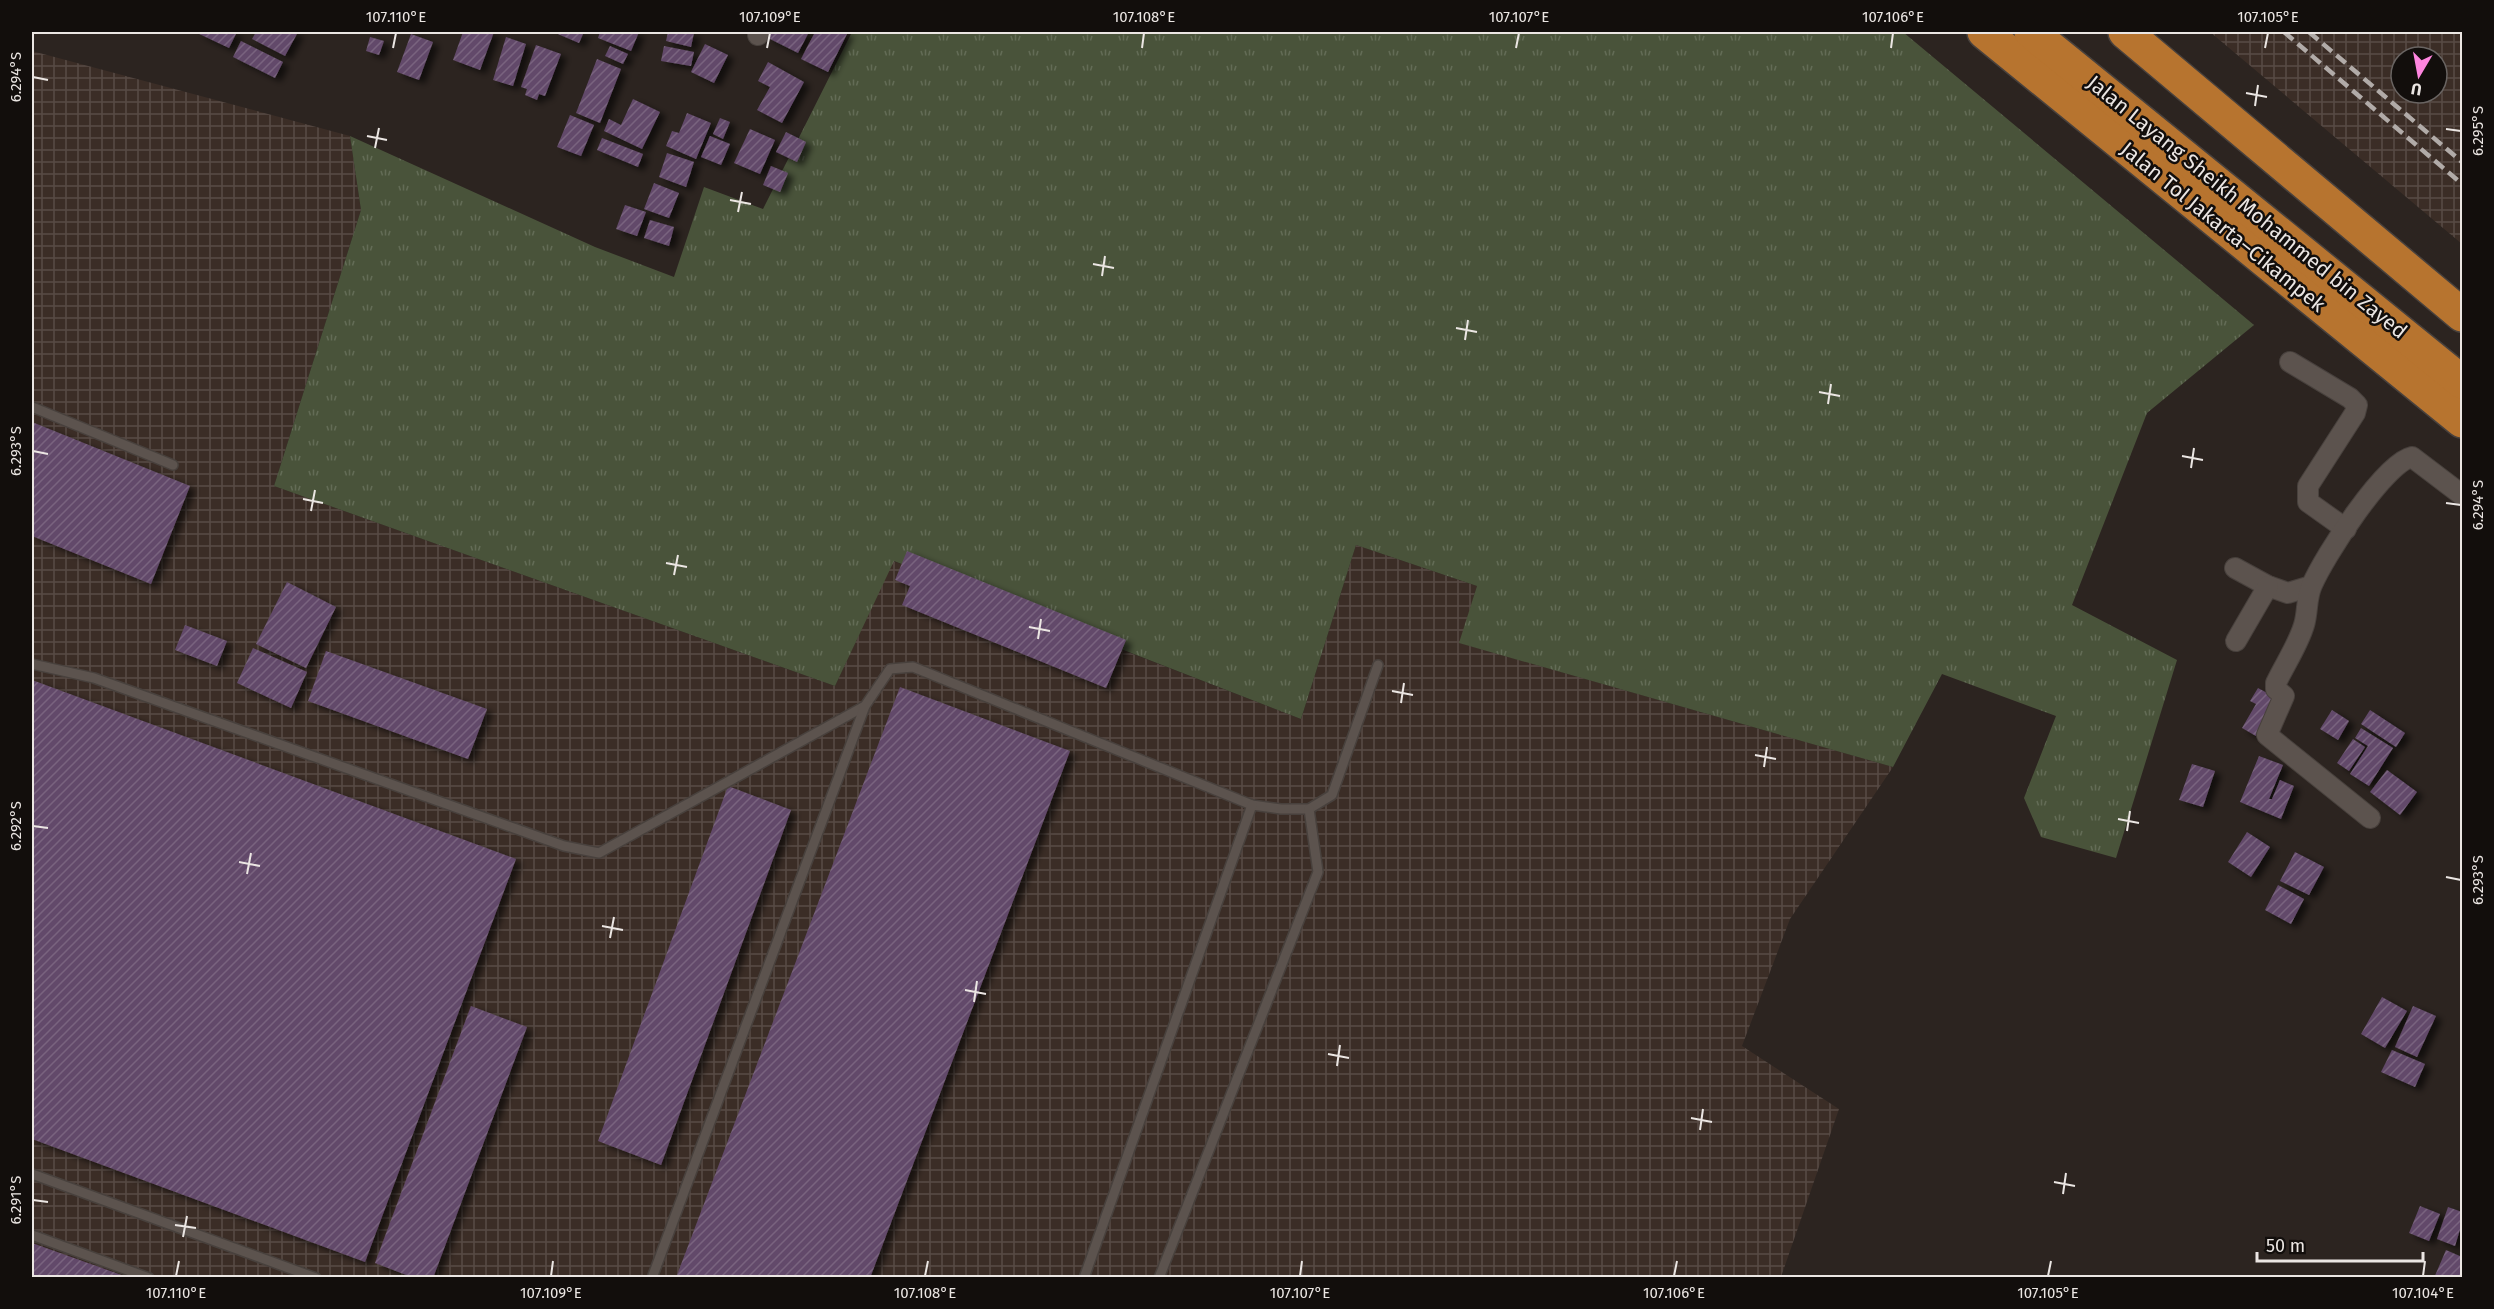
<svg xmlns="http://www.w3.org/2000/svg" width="2494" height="1309" viewBox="0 0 2494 1309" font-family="'Fira Sans',sans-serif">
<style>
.industrial{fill:url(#industrial-grid);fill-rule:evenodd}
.grass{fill:url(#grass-tufts)}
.building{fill:url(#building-hatch);filter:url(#shadow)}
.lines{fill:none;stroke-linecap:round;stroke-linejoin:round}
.service-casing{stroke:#48413d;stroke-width:12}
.minor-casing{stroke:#48413d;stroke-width:22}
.motorway-casing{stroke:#48413d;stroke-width:36}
.service{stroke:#5c534e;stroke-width:9}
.minor{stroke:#5c534e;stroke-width:20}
.motorway{stroke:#b7742f;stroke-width:33}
.rail{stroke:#b1aba8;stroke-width:4.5;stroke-dasharray:12 6;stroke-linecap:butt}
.ticks{fill:none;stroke:#ebe6e3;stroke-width:2}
.labels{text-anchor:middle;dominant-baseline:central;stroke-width:5;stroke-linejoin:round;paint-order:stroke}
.street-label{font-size:21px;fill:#ebe6e3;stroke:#120e0c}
.neatline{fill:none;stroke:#ebe6e3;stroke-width:2}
.ticks-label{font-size:15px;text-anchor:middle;fill:#ebe6e3}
</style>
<defs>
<pattern id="industrial-grid" width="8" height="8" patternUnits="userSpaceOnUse" patternTransform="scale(1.5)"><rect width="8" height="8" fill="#3b2d26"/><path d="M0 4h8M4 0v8" fill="none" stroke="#584b45"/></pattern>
<pattern id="grass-tufts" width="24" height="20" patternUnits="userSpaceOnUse" patternTransform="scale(1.5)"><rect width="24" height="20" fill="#49533a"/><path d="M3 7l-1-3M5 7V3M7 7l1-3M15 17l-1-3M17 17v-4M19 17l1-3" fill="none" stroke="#636c56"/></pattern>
<pattern id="building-hatch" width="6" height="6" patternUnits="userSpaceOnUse" patternTransform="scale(1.5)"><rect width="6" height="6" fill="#624a6a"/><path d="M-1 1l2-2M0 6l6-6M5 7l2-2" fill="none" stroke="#79647f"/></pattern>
<filter id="shadow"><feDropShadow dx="6" dy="4" stdDeviation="3" flood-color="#0009"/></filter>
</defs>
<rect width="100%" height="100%" fill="#2c2420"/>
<g class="industrial">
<path d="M2210,32H2462V244ZM2401,57H2437V93H2401Z"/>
<polygon points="32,51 350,136 361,210 274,486 835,686 893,561 1301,719 1356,545 1477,586 1460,643 1893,767 1790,919 1742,1046 1839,1109 1781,1277 32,1277"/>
</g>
<polygon class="grass" points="852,32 1903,32 2254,325 2147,413 2072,605 2177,660 2116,858 2041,837 2024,798 2056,716 1942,674 1893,767 1459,643 1477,586 1356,545 1301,719 894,561 835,686 274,486 361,210 350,136 595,247 674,277 704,187 763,209"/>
<g class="building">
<polygon points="195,32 237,32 229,48"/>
<polygon points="256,32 298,32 285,56 252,39"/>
<polygon points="463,32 494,32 480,70 453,60"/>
<polygon points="553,32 584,32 579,43"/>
<polygon points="600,32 639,32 631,51 598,38"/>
<polygon points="668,32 694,33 691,47 666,41"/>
<polygon points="769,32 809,32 798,53 766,37"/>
<polygon points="815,32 848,32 828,72 801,59"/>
<polygon points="411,34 433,42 419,80 397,72"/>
<polygon points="370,37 384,41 379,55 366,51"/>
<polygon points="506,37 526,44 513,86 493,80"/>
<polygon points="241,41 283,62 275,78 233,57"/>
<polygon points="705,44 728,55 714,83 691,72"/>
<polygon points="536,45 561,54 545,96 539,94 537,100 525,95 527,89 521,87"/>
<polygon points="610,46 628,54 623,64 605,56"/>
<polygon points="664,46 694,52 691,66 661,61"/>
<polygon points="597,59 621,69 600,123 576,113"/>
<polygon points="768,62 804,82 782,123 757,110 770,87 758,81"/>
<polygon points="633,99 660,112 642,149 604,131 609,119 621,125"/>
<polygon points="687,113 711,123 696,159 666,146 672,131 679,133"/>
<polygon points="570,115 594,125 581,156 557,147"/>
<polygon points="720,118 730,122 723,139 713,134"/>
<polygon points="750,129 775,140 760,174 734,163"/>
<polygon points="786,132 806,142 797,162 776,152"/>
<polygon points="710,136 730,144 721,165 701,157"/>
<polygon points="602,138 643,154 638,167 597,150"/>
<polygon points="667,153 694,162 686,187 659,177"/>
<polygon points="771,166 788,173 780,192 763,185"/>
<polygon points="654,183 679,193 669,218 644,209"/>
<polygon points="625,205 646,212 637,236 616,229"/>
<polygon points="650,220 674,227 669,246 644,238"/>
<polygon points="32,422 190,486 151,584 32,536"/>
<polygon points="907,551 1126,640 1106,688 902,605 910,586 895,580"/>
<polygon points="287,582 336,607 306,668 256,644"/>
<polygon points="185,625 227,641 217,666 175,650"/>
<polygon points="253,648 307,672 291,708 237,683"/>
<polygon points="326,651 487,709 468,759 308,701"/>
<polygon points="32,680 516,859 365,1262 32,1139"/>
<polygon points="900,687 1070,751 870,1278 683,1278 677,1275"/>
<polygon points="2258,688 2278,699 2256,736 2242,728 2256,704 2250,701"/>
<polygon points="2332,710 2349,721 2338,740 2320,729"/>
<polygon points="2370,710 2405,733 2396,747 2361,724"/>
<polygon points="2361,728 2393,748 2369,786 2350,774 2368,746 2355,738"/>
<polygon points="2353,739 2365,747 2349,771 2337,763"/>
<polygon points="2259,756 2283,765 2269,799 2272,799 2280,780 2294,786 2281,819 2240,802"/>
<polygon points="2192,764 2215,771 2203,807 2179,800"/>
<polygon points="2387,770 2417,792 2400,815 2370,792"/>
<polygon points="728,786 791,810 661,1165 598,1141"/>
<polygon points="2247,832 2270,847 2251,877 2228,862"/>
<polygon points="2295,852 2324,867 2309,895 2280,881"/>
<polygon points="2278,885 2304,899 2291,924 2265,910"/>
<polygon points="2382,997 2407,1011 2385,1048 2361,1034"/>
<polygon points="471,1006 527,1027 433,1278 414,1278 375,1263"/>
<polygon points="2413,1006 2436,1016 2417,1057 2395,1047"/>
<polygon points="2392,1050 2425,1064 2415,1087 2381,1072"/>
<polygon points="2420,1206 2440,1214 2429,1241 2409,1233"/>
<polygon points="2448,1207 2462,1212 2462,1223 2455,1246 2437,1239"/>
<polygon points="32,1243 127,1277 127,1278 32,1278"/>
<polygon points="2446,1250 2462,1257 2462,1278 2434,1278"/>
</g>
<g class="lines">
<defs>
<g id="service">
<polyline points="32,407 173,465"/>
<polyline points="32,664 94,678 564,846 599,853 865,706"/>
<polyline points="32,1174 316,1278"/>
<polyline points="32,1235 149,1278"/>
<polyline points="652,1278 865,706 890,669 913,667 1252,805 1281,809 1309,809 1332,795 1378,665"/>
<polyline points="1084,1278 1252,805"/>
<polyline points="1159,1278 1318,872 1309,809"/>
</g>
<g id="minor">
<polyline points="758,35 759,32"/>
<polyline points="2290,362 2350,398 2357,405 2355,413 2308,486 2308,502 2346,529"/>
<polyline points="2235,568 2268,586 2288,593 2311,586"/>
<polyline points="2236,641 2268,586"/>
<path d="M2370,818L2267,735L2284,696L2276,689V683C2285,664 2298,645 2304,625C2308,612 2306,598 2312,585C2324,557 2384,463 2412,457L2462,495"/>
</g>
<g id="motorway">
<polyline points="1984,32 2462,421"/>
<polyline points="2031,32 2462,382"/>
<polyline points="2125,32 2462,315"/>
</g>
</defs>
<use href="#service" class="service-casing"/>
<use href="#minor" class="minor-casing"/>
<use href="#motorway" class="motorway-casing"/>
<use href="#service" class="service"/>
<use href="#minor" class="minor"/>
<use href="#motorway" class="motorway"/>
<g class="rail">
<polyline points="2284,32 2462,184"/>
<polyline points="2309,32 2462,162"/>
</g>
</g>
<path class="ticks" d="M393,48L396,33M767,48L770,33M1142,48L1144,33M1516,48L1519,33M1891,48L1893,33M2265,48L2268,33M33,77L48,80M2246,93L2267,97M2255,106L2258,85M2446,129L2461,131M367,136L387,140M375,148L379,128M730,200L751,204M738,212L742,192M1093,264L1114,268M1102,276L1105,256M1456,328L1477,332M1465,340L1468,320M1819,392L1840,396M1828,404L1831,384M33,451L48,454M2182,456L2203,460M2191,468L2194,448M303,499L323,503M2446,503L2461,505M311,511L315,490M666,563L687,567M674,575L678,555M1029,627L1050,631M1038,639L1041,619M1392,691L1413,695M1401,703L1404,683M1755,755L1776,759M1764,767L1767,747M2118,819L2139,823M33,826L48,828M2127,831L2130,811M239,862L260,866M247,874L251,853M2446,877L2461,880M602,926L623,930M610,938L614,917M965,990L986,994M974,1002L977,981M1328,1054L1349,1058M1337,1066L1340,1045M1691,1118L1712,1122M1700,1130L1703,1109M2054,1182L2075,1186M2063,1194L2066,1173M33,1200L48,1202M175,1225L196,1228M183,1237L187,1216M176,1276L179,1261M551,1276L553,1261M925,1276L928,1261M1300,1276L1302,1261M1674,1276L1677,1261M2048,1276L2051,1261M2423,1276L2425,1261"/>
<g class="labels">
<g class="street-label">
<text transform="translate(2247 207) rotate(39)">Jalan Layang Sheikh Mohammed bin Zayed</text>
<text transform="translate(2223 227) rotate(39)">Jalan Tol Jakarta–Cikampek</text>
</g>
</g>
<rect width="2494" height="1309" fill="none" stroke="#120e0c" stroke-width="66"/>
<g transform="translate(2419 75) rotate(190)"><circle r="28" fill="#120e0c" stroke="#696462" stroke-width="1.5"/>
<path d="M0-4.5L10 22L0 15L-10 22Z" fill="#fe85df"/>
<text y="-9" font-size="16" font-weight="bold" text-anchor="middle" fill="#ebe6e3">U</text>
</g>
<path d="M2257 1252v9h166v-9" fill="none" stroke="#ebe6e3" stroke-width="3"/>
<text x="2266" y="1252" font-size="18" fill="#ebe6e3" stroke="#120e0c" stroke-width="4.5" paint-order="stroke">50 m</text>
<rect x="33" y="33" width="2428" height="1243" class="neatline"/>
<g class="ticks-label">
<text x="396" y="22">107.110°E</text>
<text x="770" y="22">107.109°E</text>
<text x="1144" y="22">107.108°E</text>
<text x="1519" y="22">107.107°E</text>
<text x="1893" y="22">107.106°E</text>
<text x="2268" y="22">107.105°E</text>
<text transform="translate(16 77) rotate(-90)" y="5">6.294°S</text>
<text transform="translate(2478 131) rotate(-90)" y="5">6.295°S</text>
<text transform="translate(16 451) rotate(-90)" y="5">6.293°S</text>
<text transform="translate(2478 505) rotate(-90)" y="5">6.294°S</text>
<text transform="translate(16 826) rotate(-90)" y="5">6.292°S</text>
<text transform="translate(2478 880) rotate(-90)" y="5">6.293°S</text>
<text transform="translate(16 1200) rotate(-90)" y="5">6.291°S</text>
<text x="176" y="1298">107.110°E</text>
<text x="551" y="1298">107.109°E</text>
<text x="925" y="1298">107.108°E</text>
<text x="1300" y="1298">107.107°E</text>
<text x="1674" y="1298">107.106°E</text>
<text x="2048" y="1298">107.105°E</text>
<text x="2423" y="1298">107.104°E</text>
</g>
</svg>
